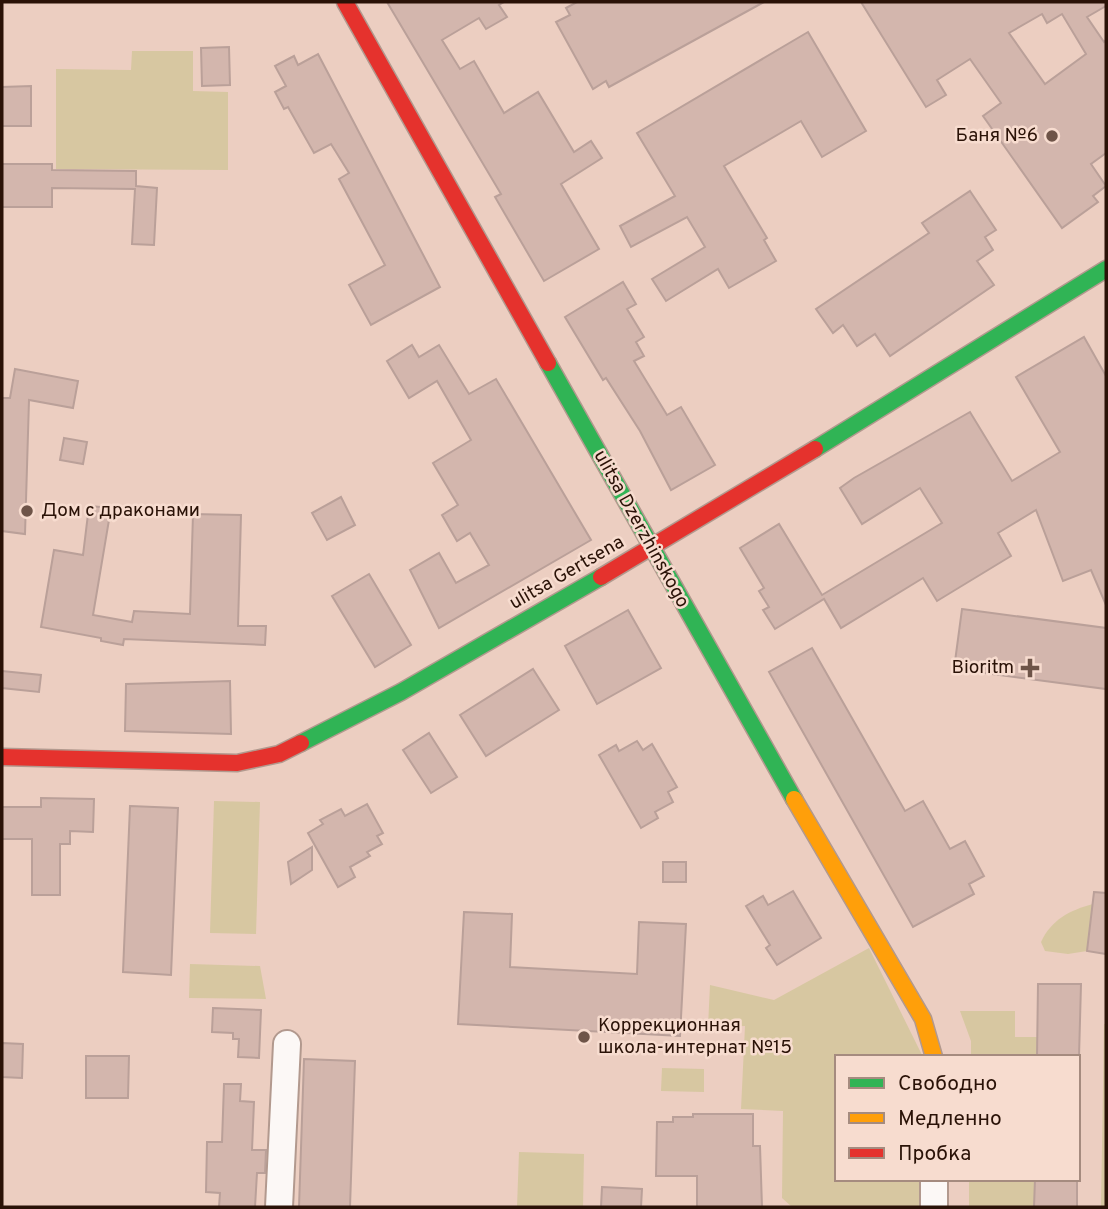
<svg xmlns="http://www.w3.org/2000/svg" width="1108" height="1209" viewBox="0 0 1108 1209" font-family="Overpass,sans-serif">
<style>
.green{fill:#d7c7a1}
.building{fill:#d3b6ad;stroke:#baa099;stroke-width:2;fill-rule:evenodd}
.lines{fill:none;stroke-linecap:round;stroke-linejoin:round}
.street-casing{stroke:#b2998e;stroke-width:30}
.fast-casing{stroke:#b2998e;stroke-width:19}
.slow-casing{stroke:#b2998e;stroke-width:19}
.jam-casing{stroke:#b2998e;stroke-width:19}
.street{stroke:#fcf8f6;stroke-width:26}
.fast{stroke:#30b455;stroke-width:16}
.slow{stroke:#ff9f0a;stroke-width:16}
.jam{stroke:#e5322d;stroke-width:16}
.poi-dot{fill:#6e5448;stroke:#f7dccf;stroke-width:2.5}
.labels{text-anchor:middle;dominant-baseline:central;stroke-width:5;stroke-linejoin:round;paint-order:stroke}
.poi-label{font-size:19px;fill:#2a1207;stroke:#f7dccf;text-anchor:end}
.street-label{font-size:19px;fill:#2a1207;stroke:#f7dccf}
</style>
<rect width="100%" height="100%" fill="#eccec1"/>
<g class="green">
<polygon points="132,51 193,51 193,91 228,92 228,170 56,169 56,69 131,70"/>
<polygon points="214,801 260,802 256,934 210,933"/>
<path d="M1093,904L1087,951L1068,954L1045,951L1041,942C1051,920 1070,910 1093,904Z"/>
<polygon points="869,948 923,1057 837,1057 837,1179 924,1179 923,1207 792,1207 782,1198 783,1111 741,1109 745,1026 708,1027 710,985 774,1000"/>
<polygon points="190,964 260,966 266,999 189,998"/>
<polygon points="960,1011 1015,1011 1015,1037 1037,1037 1037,1057 971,1057 971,1041"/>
<polygon points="1104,1024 1106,1024 1106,1207 1101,1207"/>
<polygon points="662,1068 704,1069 704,1092 661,1091"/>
<polygon points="519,1152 584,1154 583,1207 517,1207"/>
<polygon points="969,1179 1035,1179 1034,1207 969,1207"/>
</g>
<g class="building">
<polygon points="387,2 504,2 499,5 507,17 486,29 479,18 442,40 460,69 474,61 504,113 538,92 574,152 591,141 602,158 561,184 599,249 544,281 495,197 501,194"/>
<polygon points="577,2 764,2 609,87 606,81 593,89 556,22 570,15 566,8"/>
<path d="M861,2H1106V6L1087,17L1104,42L1106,40V153L1091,164L1106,186L1093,196L1098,202L1062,228L983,116L1001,103L970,59L937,80L946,95L926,107ZM1042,14L1047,23L1062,14L1086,54L1045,84L1009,33Z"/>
<polygon points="808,32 866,131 822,157 801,121 724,166 767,238 764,240 776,261 729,288 718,269 666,301 652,279 705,247 687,217 631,247 620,226 675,196 637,133"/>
<polygon points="229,47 230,85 202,86 201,48"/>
<polygon points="318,54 440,287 371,325 349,285 385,265 339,179 349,173 331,144 314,153 288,107 284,109 275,92 286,86 275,66 294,56 298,65"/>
<polygon points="31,86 31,126 2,126 2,87"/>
<polygon points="2,164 52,164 52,170 136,171 136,186 157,188 154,245 132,244 135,189 52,188 52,207 2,207"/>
<polygon points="970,191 996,230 985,237 993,250 977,261 994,285 890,356 875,334 857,346 843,325 833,333 816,309 929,233 922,223"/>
<polygon points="623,282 636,304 627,309 644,337 636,342 644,356 634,361 667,415 681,407 715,465 671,490 640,431 606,378 603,380 565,317"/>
<polygon points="1084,337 1106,376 1106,605 1091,570 1063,581 1036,510 998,533 1011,556 937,601 923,578 841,628 824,599 775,629 763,610 769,607 759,591 764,588 740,548 779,524 822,595 942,523 920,488 862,524 840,488 854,478 970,412 1012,481 1060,452 1016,377"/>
<polygon points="412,345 419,357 439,345 469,394 496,379 591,540 439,628 410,570 439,553 456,583 489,565 470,533 457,541 442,515 458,505 433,463 471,440 437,381 409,398 387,361"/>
<polygon points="15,369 78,381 73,408 29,400 25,534 2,531 2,398 10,398"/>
<polygon points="64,438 87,442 83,464 60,460"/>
<polygon points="341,497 355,525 327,540 312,513"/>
<polygon points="89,506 111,508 93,615 132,622 134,611 190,614 193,514 241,515 238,626 266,626 265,645 124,639 123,645 101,641 101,638 41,627 54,550 83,555"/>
<polygon points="369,574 411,645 375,667 332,596"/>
<polygon points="962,609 1106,628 1106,689 954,669"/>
<polygon points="628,610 661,668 597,704 565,646"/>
<polygon points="812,648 905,811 923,801 950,849 965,841 984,876 969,884 974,894 913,927 769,672"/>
<polygon points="533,669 559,710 486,756 460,715"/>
<polygon points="2,671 41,675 39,692 2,688"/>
<polygon points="230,681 231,734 125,731 126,684"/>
<polygon points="429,733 457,777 431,793 403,750"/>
<polygon points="637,741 643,750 652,744 677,787 668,792 673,802 655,812 658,818 641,828 599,755 616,745 619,751"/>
<polygon points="41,798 94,799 93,832 70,831 70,844 60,844 60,895 32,895 32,839 2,839 2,807 41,807"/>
<polygon points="367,804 383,833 377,836 382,844 367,852 370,856 350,867 355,877 338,887 308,833 323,824 320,820 341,809 345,816"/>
<polygon points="130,806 178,808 171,975 123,972"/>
<polygon points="312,847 312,870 291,884 288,862"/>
<rect x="663" y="862" width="23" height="20"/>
<polygon points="793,891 821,938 777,965 766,948 770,945 746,906 763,896 768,905"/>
<polygon points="1094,892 1106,893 1106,954 1087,951"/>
<polygon points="464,912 512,914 510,967 637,974 639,922 686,924 680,1036 458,1024"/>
<polygon points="1038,984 1081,984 1079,1057 1037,1057"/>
<polygon points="213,1008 261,1010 259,1058 238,1057 239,1039 233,1039 233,1033 212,1032"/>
<polygon points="2,1043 23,1044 22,1078 2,1077"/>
<polygon points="86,1056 129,1056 128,1098 86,1098"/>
<polygon points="304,1059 355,1061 350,1207 299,1207"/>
<polygon points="224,1084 241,1084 240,1101 254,1102 252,1150 266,1150 265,1173 257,1173 255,1207 219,1207 220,1193 206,1192 207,1142 222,1142"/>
<polygon points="693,1114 753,1114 753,1146 760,1146 762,1207 697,1207 697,1176 656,1176 657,1122 673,1122 673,1117 693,1117"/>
<polygon points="1035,1179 1077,1179 1077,1207 1034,1207"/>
<polygon points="602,1187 642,1189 641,1207 601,1207"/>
</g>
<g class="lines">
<defs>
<g id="street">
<polyline points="279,1207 287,1044"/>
<polyline points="934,1207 934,1179"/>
</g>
<g id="fast">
<polyline points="548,363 794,799"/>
<polyline points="815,449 1106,269"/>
<polyline points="301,743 401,692 601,577"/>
</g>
<polyline id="slow" points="794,799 923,1019 934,1057"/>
<g id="jam">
<polyline points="345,2 548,363"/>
<polyline points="601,577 815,449"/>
<polyline points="2,757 237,763 279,754 301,743"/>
</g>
</defs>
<use href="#street" class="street-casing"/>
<use href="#fast" class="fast-casing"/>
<use href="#slow" class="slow-casing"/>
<use href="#jam" class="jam-casing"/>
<use href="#street" class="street"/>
<use href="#fast" class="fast"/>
<use href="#slow" class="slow"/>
<use href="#jam" class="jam"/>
</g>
<g class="poi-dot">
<circle cx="1052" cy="136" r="7"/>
<circle cx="27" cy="511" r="7"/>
<path d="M1026.5 657.5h7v7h7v7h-7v7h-7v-7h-7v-7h7z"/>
<circle cx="584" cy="1037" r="7"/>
</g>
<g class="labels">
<g class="poi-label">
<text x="1038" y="136">Баня №6</text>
<text x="41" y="511" text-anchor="start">Дом с драконами</text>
<text x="1014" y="668">Bioritm</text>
<text x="598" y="1026" text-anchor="start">Коррекционная<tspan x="598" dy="22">школа-интернат №15</tspan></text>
</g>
<g class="street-label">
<text transform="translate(641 529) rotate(61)">ulitsa Dzerzhinskogo</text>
<text transform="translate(567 573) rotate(-30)">ulitsa Gertsena</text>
</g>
</g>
<rect width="1108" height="1209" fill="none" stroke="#2a1207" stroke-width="7"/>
<rect x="835" y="1055" width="245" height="126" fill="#f7dccf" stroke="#a58b7f" stroke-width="2"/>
<rect x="849" y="1078" width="35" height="10" fill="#30b455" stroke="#a58b7f" stroke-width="2"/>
<text x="898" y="1090" font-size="21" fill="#2a1207">Свободно</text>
<rect x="849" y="1113" width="35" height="10" fill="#ff9f0a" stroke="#a58b7f" stroke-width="2"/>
<text x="898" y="1125" font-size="21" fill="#2a1207">Медленно</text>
<rect x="849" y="1148" width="35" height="10" fill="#e5322d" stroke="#a58b7f" stroke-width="2"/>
<text x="898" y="1160" font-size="21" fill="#2a1207">Пробка</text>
</svg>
